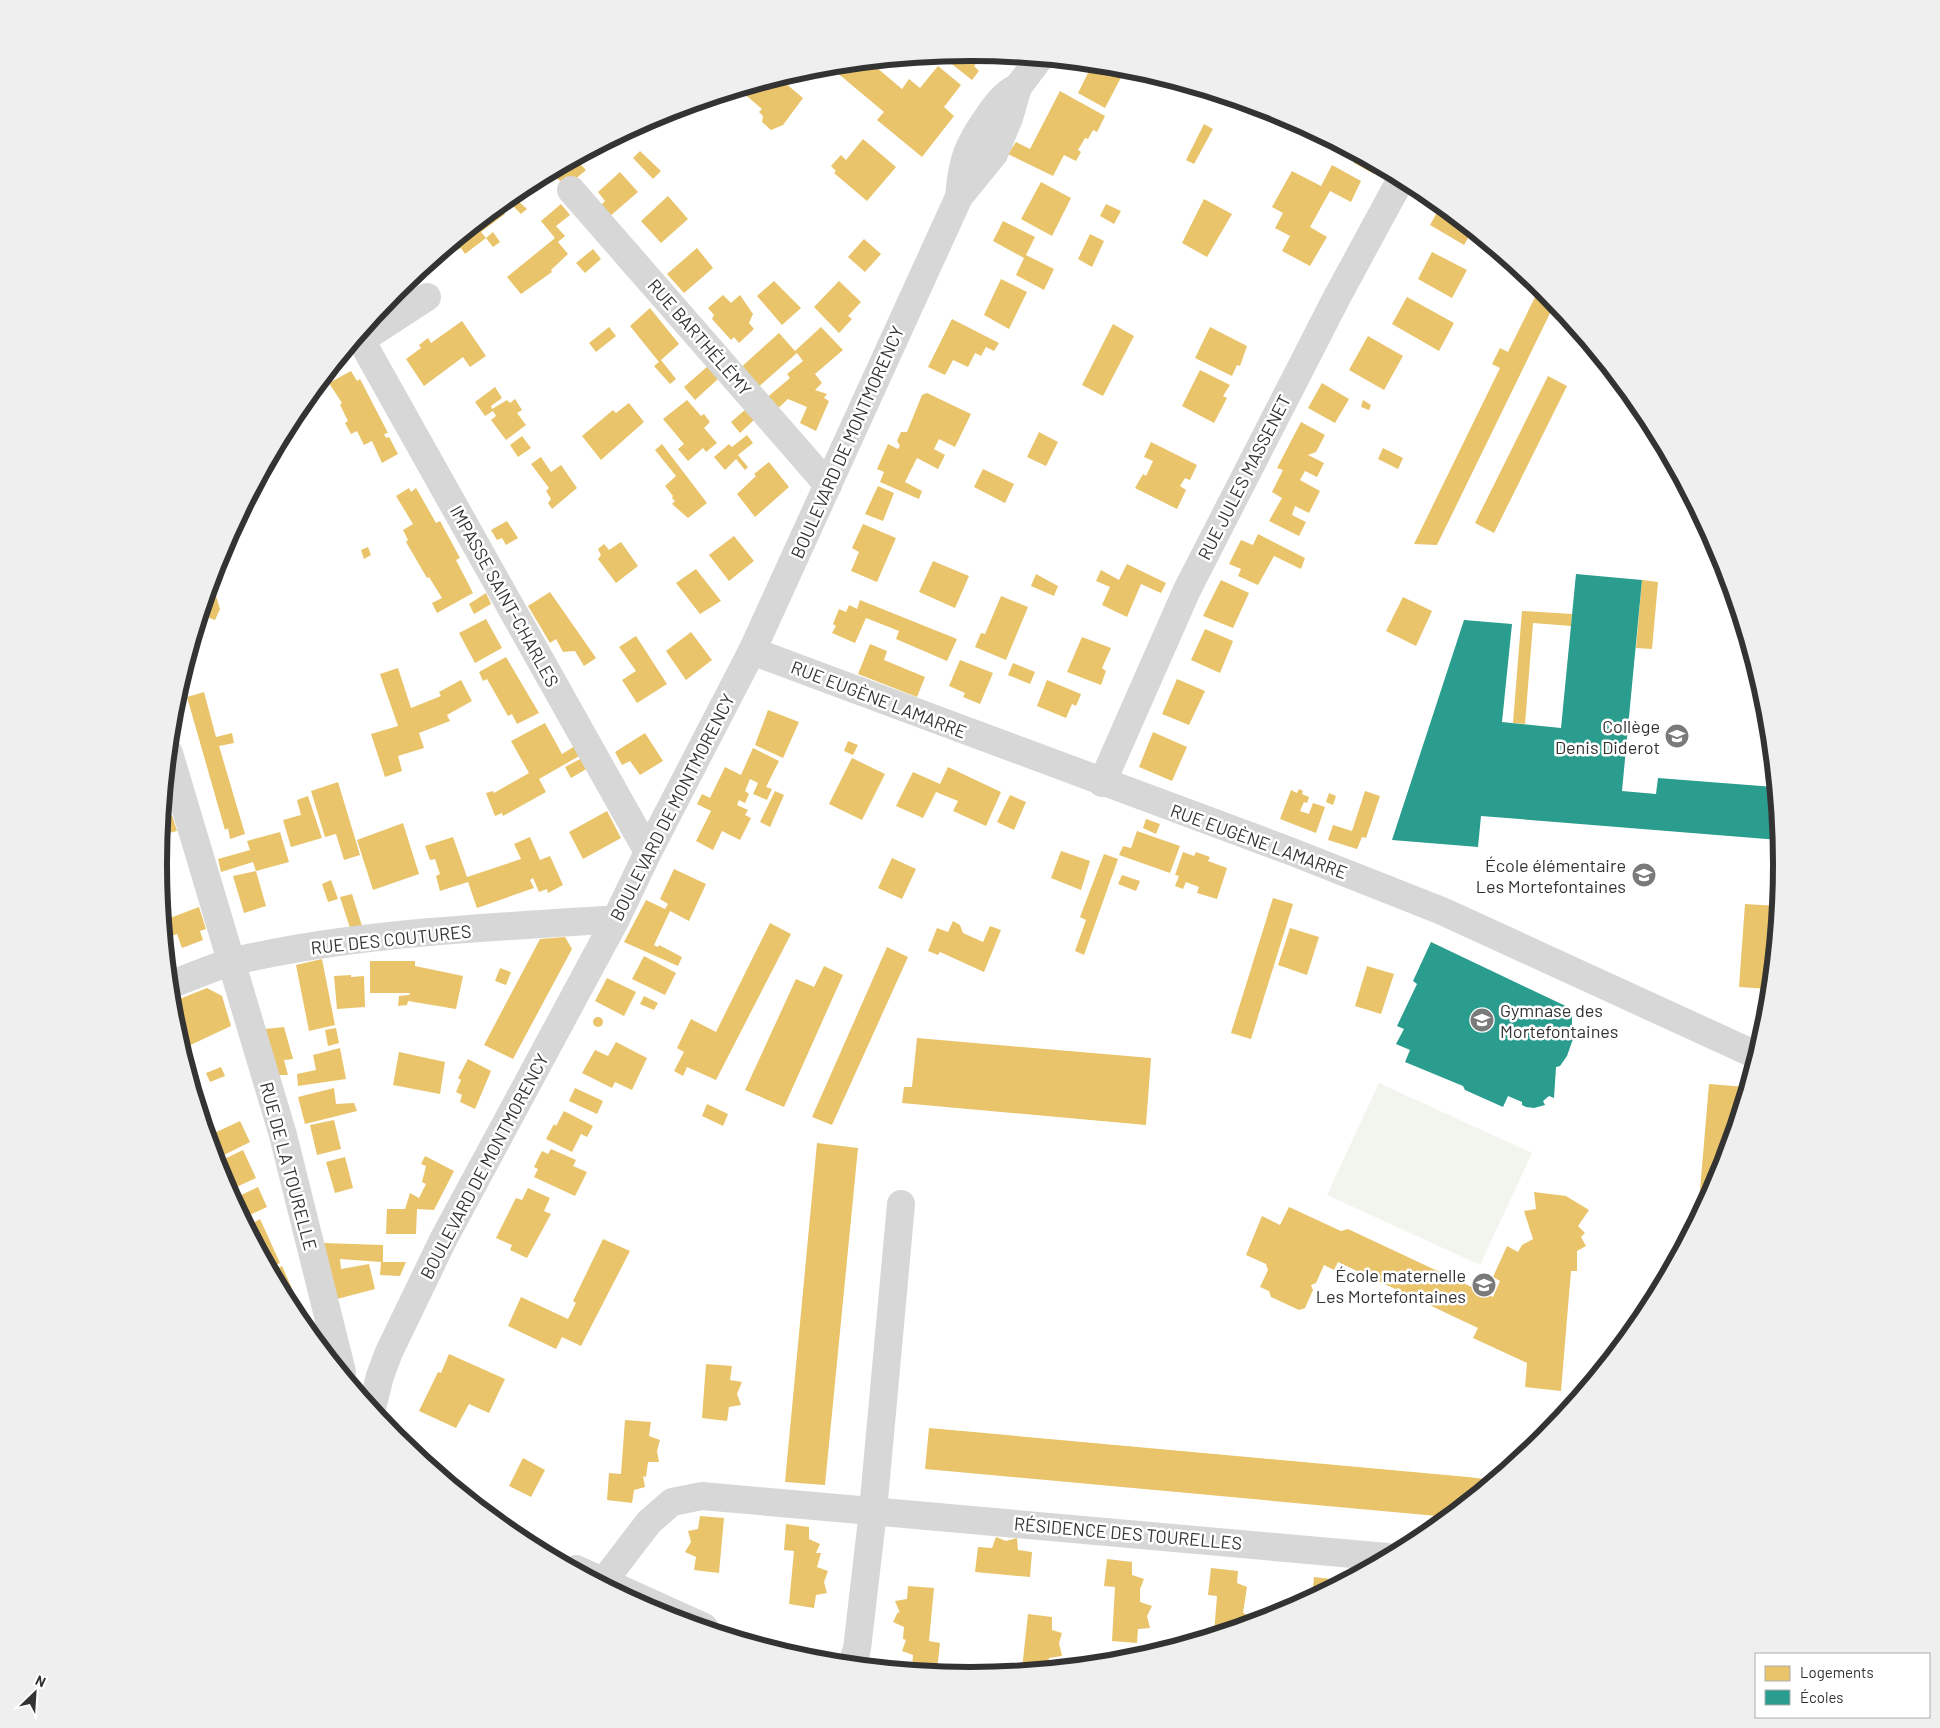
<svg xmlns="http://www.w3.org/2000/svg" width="1940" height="1728" viewBox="0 0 1940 1728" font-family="Barlow,sans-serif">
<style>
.green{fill:#f1f5ed}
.homes{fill:#e9c46a}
.schools{fill:#2a9d8f}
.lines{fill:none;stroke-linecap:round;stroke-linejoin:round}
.minor{stroke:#d7d7d7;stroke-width:28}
.labels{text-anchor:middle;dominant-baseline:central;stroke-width:5;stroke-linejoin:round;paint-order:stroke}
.street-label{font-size:18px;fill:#333;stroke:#fff}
.poi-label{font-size:18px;fill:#333;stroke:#fff;text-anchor:end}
.rim{fill:none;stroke:#333;stroke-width:6}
</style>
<rect width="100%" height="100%" fill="#fff"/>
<polygon class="green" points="1379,1083 1532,1153 1480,1265 1327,1195"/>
<g class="homes">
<polygon points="970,53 983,56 974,66 979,71 972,80 944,58 946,55"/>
<polygon points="870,62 902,89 909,79 920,88 938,66 961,85 944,107 954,116 922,157 877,120 884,112 829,66"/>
<polygon points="1092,65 1126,68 1105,108 1078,93"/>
<polygon points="1140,72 1155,76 1152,82 1139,75"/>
<polygon points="779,78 803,98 783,125 771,130 762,122 763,116 759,112 762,109 742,92 739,96 733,92"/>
<polygon points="1060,91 1105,116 1097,132 1093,130 1088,139 1085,138 1078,150 1081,152 1076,161 1064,155 1053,176 1008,154 1016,142 1030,149"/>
<polygon points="1204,124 1213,129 1194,164 1186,160"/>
<polygon points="863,139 896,167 867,201 834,173 836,171 831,166 841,155 846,160"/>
<polygon points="640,151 661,171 653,179 633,158"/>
<polygon points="1358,156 1379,167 1374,174 1354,163"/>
<polygon points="575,159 586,170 566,187 553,174"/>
<polygon points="1332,165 1361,181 1351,202 1330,191 1310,227 1327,237 1310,266 1282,251 1290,236 1275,228 1283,213 1272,207 1292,171 1321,186"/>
<polygon points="620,172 638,192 609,217 600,206 605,201 598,192"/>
<polygon points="1041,182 1071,198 1052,236 1021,219"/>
<polygon points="668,196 688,219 661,243 641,221"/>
<polygon points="1204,199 1232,214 1207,257 1182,243"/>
<polygon points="518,201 527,209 521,214 512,205"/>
<polygon points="561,204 570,215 556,226 565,236 558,242 568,254 551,270 552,272 521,294 507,277 555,238 541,221"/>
<polygon points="1106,204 1121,211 1114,224 1100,216"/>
<polygon points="1441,205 1472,231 1464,245 1430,225"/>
<polygon points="499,206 505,214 481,232 486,238 465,254 461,248 457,250 453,244"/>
<polygon points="1003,221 1035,237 1026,255 1054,269 1044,290 1016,275 1024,258 993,241"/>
<polygon points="493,232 500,242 493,247 486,238"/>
<polygon points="1090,234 1104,241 1092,267 1078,259"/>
<polygon points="864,239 881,254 865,272 848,257"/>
<polygon points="697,248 713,268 684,293 667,274"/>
<polygon points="593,249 601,259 585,273 576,263"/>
<polygon points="1432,252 1467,270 1452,298 1418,279"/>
<polygon points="439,255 442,258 403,287 402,286"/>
<polygon points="1001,279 1027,292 1009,329 984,315"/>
<polygon points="774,281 801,308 782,325 757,296"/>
<polygon points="839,281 861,302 848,316 852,319 839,333 814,307"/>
<polygon points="1540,287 1555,303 1437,545 1414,544 1500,368 1492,364 1500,348 1508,352"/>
<polygon points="723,295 731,303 740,295 753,314 749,323 754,329 739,343 734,337 731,340 712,319 714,315 708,308"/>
<polygon points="1407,297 1454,323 1439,351 1392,324"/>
<polygon points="650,308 679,344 661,360 676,379 670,384 654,366 659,362 630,326"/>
<polygon points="952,319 999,343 994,351 986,347 981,356 975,353 968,367 953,360 945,375 928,367"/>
<polygon points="462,321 486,356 470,367 463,357 424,386 406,359 421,348 419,345 428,338 431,343"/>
<polygon points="1113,324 1134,336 1103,396 1082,385"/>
<polygon points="609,327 616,336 596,352 589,343"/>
<polygon points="821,327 843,350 815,374 822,383 815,390 827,394 824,398 829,401 816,431 800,423 807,407 788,399 774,412 764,400 790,378 787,374 803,361 797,353 755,390 738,370 779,333 795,351"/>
<polygon points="1210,327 1247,346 1240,366 1237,365 1232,376 1195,358"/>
<polygon points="1368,336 1403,356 1384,390 1349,370"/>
<polygon points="708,366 718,379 695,400 684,387"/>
<polygon points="1200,370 1230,385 1223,396 1227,398 1214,423 1182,406"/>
<polygon points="351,371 357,381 360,379 388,433 384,434 386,438 389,437 398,454 382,463 372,441 364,445 357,431 351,434 345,423 348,421 340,405 342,403 329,383"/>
<polygon points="1548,376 1567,386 1494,533 1475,523"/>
<polygon points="1322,383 1349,399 1335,423 1308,408"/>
<polygon points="495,387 502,398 491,406 492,409 507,400 510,403 515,399 522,410 517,413 526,425 506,440 491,420 496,416 493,411 485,416 475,402"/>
<polygon points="927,393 971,414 955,447 939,439 934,449 945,455 938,469 917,458 905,482 922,491 919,499 880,482 884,472 877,469 888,444 898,449 900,446 897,441 901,432 907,432 922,395"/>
<polygon points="687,400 701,416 704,414 710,422 704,428 717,443 706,452 703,448 688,461 678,449 684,444 663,419"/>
<polygon points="1363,400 1371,405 1369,410 1361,407"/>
<polygon points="629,403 644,422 601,460 582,436 613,410 616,413"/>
<polygon points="746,409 755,419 740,433 731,422"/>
<polygon points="1301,422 1325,435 1316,452 1308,455 1324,463 1317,477 1305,471 1300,480 1320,491 1309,513 1295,506 1292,515 1306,522 1299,536 1269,521 1282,498 1272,492 1283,470 1277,468"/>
<polygon points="1039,432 1058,442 1046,466 1027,457"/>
<polygon points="747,435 753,443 738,455 748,467 745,470 736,459 725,470 714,457 729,444 732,447"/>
<polygon points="522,436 531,448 518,457 510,445"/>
<polygon points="1151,442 1197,465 1190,480 1185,478 1180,486 1186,490 1177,509 1135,488 1143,474 1146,476 1153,461 1144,457"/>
<polygon points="662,444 707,503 688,518 672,504 675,501 672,498 673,496 665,486 676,476 655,450"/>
<polygon points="1383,448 1403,458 1398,469 1378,459"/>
<polygon points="541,457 551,472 561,465 577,488 552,509 548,503 551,499 546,491 549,488 531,464"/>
<polygon points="769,462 789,487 755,517 737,494 756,476 754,474"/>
<polygon points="983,469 1014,484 1005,503 974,487"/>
<polygon points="878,486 894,493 883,521 865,514"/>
<polygon points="409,488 411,492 416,488 436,523 440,521 460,558 456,560 473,593 437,613 432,603 442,598 429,577 427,578 406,542 408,540 403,530 413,524 396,496"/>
<polygon points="507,521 518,538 506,545 502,538 497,540 491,530"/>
<polygon points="863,524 896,538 877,582 851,571 859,552 852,548"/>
<polygon points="1258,534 1305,558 1301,569 1274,556 1258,585 1238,576 1241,569 1229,564 1241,540 1253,545"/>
<polygon points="734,536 754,561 729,581 709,555"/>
<polygon points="621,542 638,566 616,583 598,559 601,555 598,549 604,544 609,550"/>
<polygon points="368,547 371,555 364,559 361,550"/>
<polygon points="933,561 969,576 955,608 919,592"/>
<polygon points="1127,564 1166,583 1161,593 1141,584 1127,617 1102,605 1110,587 1096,581 1101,570 1119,580"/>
<polygon points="696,569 721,601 700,614 676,583"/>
<polygon points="1036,574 1058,586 1054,596 1031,586"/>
<polygon points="1221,580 1249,593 1233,628 1203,616"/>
<polygon points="1642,580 1658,582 1652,649 1636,648"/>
<polygon points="213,586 220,609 215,620 202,615 210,587"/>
<polygon points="550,592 596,658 584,666 575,651 563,652 556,639 550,643 528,606"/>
<polygon points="486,593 491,604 474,614 469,604"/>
<polygon points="1001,596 1028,607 1006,660 975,647 981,633 985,634"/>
<polygon points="1403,597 1432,611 1416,646 1386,631"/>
<polygon points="860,600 957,639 947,661 896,639 899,631 866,618 855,643 832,633 836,626 833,624 839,609 846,612 849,605 857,609"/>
<polygon points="1522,611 1572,614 1571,626 1533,623 1525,724 1513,723"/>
<polygon points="486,619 502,648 475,663 459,633"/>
<polygon points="1205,629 1233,641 1220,673 1191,660"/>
<polygon points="691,632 712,660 686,680 666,651"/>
<polygon points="636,636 667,684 637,703 622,680 636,671 619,647"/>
<polygon points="1082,637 1111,648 1102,668 1106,671 1101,685 1067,672"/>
<polygon points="870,644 887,651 884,660 925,677 917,697 858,674"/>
<polygon points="191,650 194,662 187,664"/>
<polygon points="506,657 539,713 517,724 512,714 508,716 487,679 483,681 479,672"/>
<polygon points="960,660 993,673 980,704 963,697 965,693 949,686"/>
<polygon points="1013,663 1035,672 1030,684 1008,675"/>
<polygon points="398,668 411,708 441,696 439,692 461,680 472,701 447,715 450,721 419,733 424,748 398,756 402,771 385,777 371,734 398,726 380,674"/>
<polygon points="1177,679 1205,691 1189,725 1162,714"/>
<polygon points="1047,680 1081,694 1076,706 1072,704 1066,718 1037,706"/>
<polygon points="204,692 216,737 232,733 234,743 219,746 245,834 230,839 228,828 225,830 187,697"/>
<polygon points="768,710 799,722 783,758 755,745"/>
<polygon points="545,723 562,754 575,746 581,755 539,779 546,792 503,816 502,813 495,816 486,793 493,791 494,793 529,773 511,741"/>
<polygon points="1153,732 1187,747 1172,781 1139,767"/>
<polygon points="645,733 663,761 640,775 630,761 622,765 615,752"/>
<polygon points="848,741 858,745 853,755 844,751"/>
<polygon points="753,748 779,761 766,787 772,789 767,800 753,794 758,783 750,779 745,791 749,794 745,803 739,800 737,805 748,810 745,815 751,818 740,840 722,831 713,850 696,841 711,811 697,804 702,794 710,798 725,767 741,775"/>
<polygon points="582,758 588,768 571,778 565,767"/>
<polygon points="852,758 885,774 862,820 829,804"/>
<polygon points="948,767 1001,792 986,826 953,811 958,801 936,792 923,818 896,806 913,772 940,784"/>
<polygon points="338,782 360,855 344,860 336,834 325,837 311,791"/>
<polygon points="1299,789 1303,791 1302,794 1309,797 1307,803 1304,802 1300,811 1309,814 1313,803 1325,807 1316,833 1280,819 1291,790 1297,793"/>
<polygon points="775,791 784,795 770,827 760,822"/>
<polygon points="1365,791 1380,796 1366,838 1362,837 1357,849 1328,840 1333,825 1352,831"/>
<polygon points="1329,793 1336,796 1333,805 1326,802"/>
<polygon points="1010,795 1026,802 1014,830 997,822"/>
<polygon points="308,796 322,838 291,847 283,820 301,815 297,800"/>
<polygon points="607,811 621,838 583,859 569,832"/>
<polygon points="172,815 177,831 161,835 163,817"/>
<polygon points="1146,819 1160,824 1156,834 1143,828"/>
<polygon points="403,823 419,874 373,890 357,840"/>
<polygon points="1137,831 1180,846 1170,873 1119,855 1123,846 1131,848"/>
<polygon points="280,832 289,862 256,871 253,862 221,872 218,859 250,850 247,841"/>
<polygon points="453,837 467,877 521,859 514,844 530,837 540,860 550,856 563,885 548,893 547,889 539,892 533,878 530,880 534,888 477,908 468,882 440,891 436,876 440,874 435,859 430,860 425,846"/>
<polygon points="1061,851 1090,861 1081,890 1051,878"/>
<polygon points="1183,852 1194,856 1196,852 1210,857 1208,861 1227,868 1217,899 1197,893 1199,887 1186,882 1183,889 1175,886 1179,876 1175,875"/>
<polygon points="1104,854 1118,859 1084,955 1075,951 1086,920 1080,917"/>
<polygon points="892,858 916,869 902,899 878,888"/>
<polygon points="674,869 706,884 689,921 670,911 654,945 658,947 659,945 682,957 678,966 624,942 646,900 665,909 668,904 660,899"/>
<polygon points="256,871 266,906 244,913 233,876"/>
<polygon points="1122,875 1140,881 1136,891 1118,884"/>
<polygon points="331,880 338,899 328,902 322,884"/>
<polygon points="352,894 362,926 350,928 340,897"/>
<polygon points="162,896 170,918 199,907 206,929 200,931 203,940 182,948 177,934 166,938"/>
<polygon points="1273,898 1293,904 1251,1039 1231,1033"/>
<polygon points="1745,904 1777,906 1769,989 1739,987"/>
<polygon points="953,921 960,925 963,933 983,942 990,926 1001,930 984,972 940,952 938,955 928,951 937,928 948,932"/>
<polygon points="770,923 791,934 716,1080 687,1067 683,1076 674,1071 684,1052 677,1048 691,1019 716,1032"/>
<polygon points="1290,928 1319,937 1307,975 1278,965"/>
<polygon points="565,937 572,949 513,1059 484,1045 540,939"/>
<polygon points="887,947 908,957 832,1125 812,1117"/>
<polygon points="644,956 676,973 665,995 632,979"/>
<polygon points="322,959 335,1025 309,1031 296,965"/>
<polygon points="370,961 415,961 415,966 463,976 456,1009 408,1001 407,1005 398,1006 399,996 409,995 410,993 370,993"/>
<polygon points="824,966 843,975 784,1107 745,1090 796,979 814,987"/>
<polygon points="1367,966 1394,974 1381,1014 1355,1006"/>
<polygon points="500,968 511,972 506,985 495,981"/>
<polygon points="351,975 351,977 364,976 365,1007 337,1009 334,976"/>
<polygon points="607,978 636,992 624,1016 595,1001"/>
<polygon points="207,988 222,996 231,1026 182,1049 174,1022 172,1002"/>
<polygon points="644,996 658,1003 654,1010 640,1004"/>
<circle cx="598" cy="1022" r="5"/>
<polygon points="284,1027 293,1059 284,1060 288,1075 278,1075 265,1029"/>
<polygon points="336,1028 339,1043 328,1046 325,1030"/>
<polygon points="917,1038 1151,1058 1146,1125 902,1103 904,1087 912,1087"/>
<polygon points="616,1042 647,1058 632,1090 615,1082 612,1088 582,1073 595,1050 608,1056"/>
<polygon points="340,1048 346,1079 298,1086 297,1074 316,1070 313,1055"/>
<polygon points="399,1052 445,1062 440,1094 393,1085"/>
<polygon points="468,1059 491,1071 475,1109 460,1102 462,1095 456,1092 461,1080 458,1078"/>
<polygon points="221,1067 225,1076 210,1082 206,1073"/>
<polygon points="1709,1084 1746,1087 1720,1175 1698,1214"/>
<polygon points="334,1088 336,1104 354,1103 357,1111 305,1124 298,1097"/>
<polygon points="575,1088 603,1101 597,1114 569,1101"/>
<polygon points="707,1104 728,1114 723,1126 702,1116"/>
<polygon points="564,1111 593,1126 587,1137 581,1134 572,1152 546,1139 554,1124 556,1126"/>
<polygon points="334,1120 341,1149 317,1155 310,1125"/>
<polygon points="240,1121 250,1142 222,1156 212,1134"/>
<polygon points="817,1143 858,1148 825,1485 785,1482"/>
<polygon points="551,1149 576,1160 573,1166 587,1172 575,1196 534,1177 538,1169 534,1167 542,1151 548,1154"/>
<polygon points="243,1150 256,1178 232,1189 218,1162"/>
<polygon points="425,1156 454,1171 434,1210 417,1209 416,1234 386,1234 387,1209 405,1209 410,1193 419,1198 426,1184 422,1182 426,1166 421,1164"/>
<polygon points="345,1157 353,1188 335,1193 326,1162"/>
<polygon points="258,1187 267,1207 243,1218 233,1199"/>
<polygon points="528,1188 550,1198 544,1211 551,1214 527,1258 510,1250 512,1245 496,1238 516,1198 522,1200"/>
<polygon points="1534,1192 1566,1196 1589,1210 1578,1226 1585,1233 1581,1237 1586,1246 1577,1251 1577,1271 1571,1271 1561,1391 1525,1387 1527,1363 1473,1338 1478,1328 1338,1262 1334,1270 1324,1265 1316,1283 1311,1285 1313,1290 1305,1308 1299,1310 1271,1297 1269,1291 1260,1287 1268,1270 1266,1264 1246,1255 1262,1216 1280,1225 1289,1207 1341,1231 1348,1229 1493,1297 1500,1281 1493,1277 1507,1246 1518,1252 1522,1245 1533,1239 1524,1211 1536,1209"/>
<polygon points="260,1219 280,1263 270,1267 248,1226"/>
<polygon points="603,1239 630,1251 581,1346 562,1337 556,1349 508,1326 521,1297 568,1319 576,1303 573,1301"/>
<polygon points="323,1243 383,1245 383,1262 406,1262 400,1276 380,1275 381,1262 340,1259 341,1269 369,1264 375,1289 337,1299"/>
<polygon points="282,1266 294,1293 286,1297 272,1271"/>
<polygon points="449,1354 505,1379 489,1413 469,1404 456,1428 419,1411 438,1372 441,1373"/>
<polygon points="706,1364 732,1366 730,1380 742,1382 737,1394 741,1405 729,1407 727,1421 702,1418"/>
<polygon points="625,1420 651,1422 649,1436 660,1440 657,1451 659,1462 648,1462 646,1477 643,1476 645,1487 634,1490 632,1503 607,1500 609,1473 621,1474"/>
<polygon points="929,1428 1468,1477 1493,1480 1448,1517 925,1469"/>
<polygon points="523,1458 545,1470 531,1497 509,1486"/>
<polygon points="700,1516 724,1518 719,1573 694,1570 696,1557 685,1552 691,1542 688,1531 698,1529"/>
<polygon points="786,1524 809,1527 809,1539 820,1544 816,1553 821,1553 817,1567 828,1571 824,1582 827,1593 816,1595 814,1608 789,1604 794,1551 784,1550"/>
<polygon points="996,1537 1006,1541 1017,1538 1018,1550 1032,1552 1030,1577 975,1572 978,1547 992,1548"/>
<polygon points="1107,1559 1132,1562 1132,1575 1144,1579 1140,1589 1140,1602 1152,1606 1147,1616 1150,1628 1138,1629 1137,1643 1112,1641 1115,1587 1104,1586"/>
<polygon points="1211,1568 1238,1571 1237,1583 1247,1587 1243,1613 1253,1617 1251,1623 1214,1634 1217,1596 1208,1595"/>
<polygon points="1314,1577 1339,1580 1339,1582 1312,1597"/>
<polygon points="908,1586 934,1588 929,1641 940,1643 937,1670 912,1668 913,1655 902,1651 906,1640 903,1639 904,1627 893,1622 898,1612 900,1613 895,1601 907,1599"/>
<polygon points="1028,1614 1052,1617 1052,1630 1062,1633 1059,1643 1062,1656 1049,1658 1048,1668 1022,1669"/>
</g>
<g class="schools">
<polygon points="1576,574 1642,580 1622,791 1656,794 1658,778 1774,787 1779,840 1481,816 1478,847 1392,840 1464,620 1512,624 1502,722 1561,728"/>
<polygon points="1431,942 1572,1009 1572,1025 1575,1027 1574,1036 1567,1056 1560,1066 1556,1067 1554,1098 1549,1096 1543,1101 1545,1105 1534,1108 1526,1107 1522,1105 1522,1102 1508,1096 1503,1107 1465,1090 1463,1086 1405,1062 1410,1050 1396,1044 1404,1029 1397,1026 1417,984 1413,981"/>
</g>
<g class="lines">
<g class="minor">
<polyline points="571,190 828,485"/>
<path d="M959,197C962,160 967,146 989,115C997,104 1004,94 1016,88"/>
<polyline points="427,297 361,340 648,852"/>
<polyline points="752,651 1290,851 1442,911 1756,1055"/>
<polyline points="169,753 283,1135 342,1372"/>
<polyline points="1102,783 1187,590 1337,297 1401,179"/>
<path d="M170,985C191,977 213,967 235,961C357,932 491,928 616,919"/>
<polyline points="372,1408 380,1376 389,1352 443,1240 616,919 648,852 752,651 959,197 994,154 1009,118 1018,87 1039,59"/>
<polyline points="576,1569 704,1627"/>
<polyline points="603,1582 649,1522 672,1502 702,1496 1387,1557"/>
<polyline points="852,1664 857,1649 873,1511 901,1204"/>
</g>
</g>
<defs>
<symbol id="school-disc" viewBox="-11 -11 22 22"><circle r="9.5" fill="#7a7a7a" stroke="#fff"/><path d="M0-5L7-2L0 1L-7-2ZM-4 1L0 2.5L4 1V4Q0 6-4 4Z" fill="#fff"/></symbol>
</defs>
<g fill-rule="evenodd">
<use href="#school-disc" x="1663" y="722" width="28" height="28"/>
<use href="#school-disc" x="1630" y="861" width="28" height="28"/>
<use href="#school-disc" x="1468" y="1006" width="28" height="28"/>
<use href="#school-disc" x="1470" y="1271" width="28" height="28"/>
</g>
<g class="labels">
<g class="street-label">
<text transform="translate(700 337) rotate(49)">RUE BARTHÉLÉMY</text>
<text transform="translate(847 442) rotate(-66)">BOULEVARD DE MONTMORENCY</text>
<text transform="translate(1244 477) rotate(-63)">RUE JULES MASSENET</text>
<text transform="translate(505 596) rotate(61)">IMPASSE SAINT-CHARLES</text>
<text transform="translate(879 699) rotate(21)">RUE EUGÈNE LAMARRE</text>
<text transform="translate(672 807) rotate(-63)">BOULEVARD DE MONTMORENCY</text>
<text transform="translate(1259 841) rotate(20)">RUE EUGÈNE LAMARRE</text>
<text transform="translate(391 939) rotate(-6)">RUE DES COUTURES</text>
<text transform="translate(289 1166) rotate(75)">RUE DE LA TOURELLE</text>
<text transform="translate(484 1166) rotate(-62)">BOULEVARD DE MONTMORENCY</text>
<text transform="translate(1128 1533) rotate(5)">RÉSIDENCE DES TOURELLES</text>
</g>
<g class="poi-label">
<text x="1660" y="726">Collège<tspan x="1660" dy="21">Denis Diderot</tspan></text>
<text x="1626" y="865">École élémentaire<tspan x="1626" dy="21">Les Mortefontaines</tspan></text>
<text x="1500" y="1010" text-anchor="start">Gymnase des<tspan x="1500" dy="21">Mortefontaines</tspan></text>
<text x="1466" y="1275">École maternelle<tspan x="1466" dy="21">Les Mortefontaines</tspan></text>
</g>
</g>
<path d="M0 0H1940V1728H0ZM167 864a803 803 0 1 1 1606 0a803 803 0 1 1-1606 0Z" fill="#efefef" fill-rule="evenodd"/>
<path class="rim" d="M167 864a803 803 0 1 1 1606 0a803 803 0 1 1-1606 0Z"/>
<rect x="1755" y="1653" width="175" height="65" fill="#ffffff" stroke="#adadad"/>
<rect x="1765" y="1666" width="25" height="15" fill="#e9c46a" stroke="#adadad"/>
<text x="1800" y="1678" font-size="15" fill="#333333">Logements</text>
<rect x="1765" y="1690" width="25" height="15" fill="#2a9d8f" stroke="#adadad"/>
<text x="1800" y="1703" font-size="15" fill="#333333">Écoles</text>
<g transform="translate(35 1693) rotate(25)" stroke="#ffffff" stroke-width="4" paint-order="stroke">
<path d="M0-4L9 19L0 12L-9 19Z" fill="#333333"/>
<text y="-8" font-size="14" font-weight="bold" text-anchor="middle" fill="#333333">N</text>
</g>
</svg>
